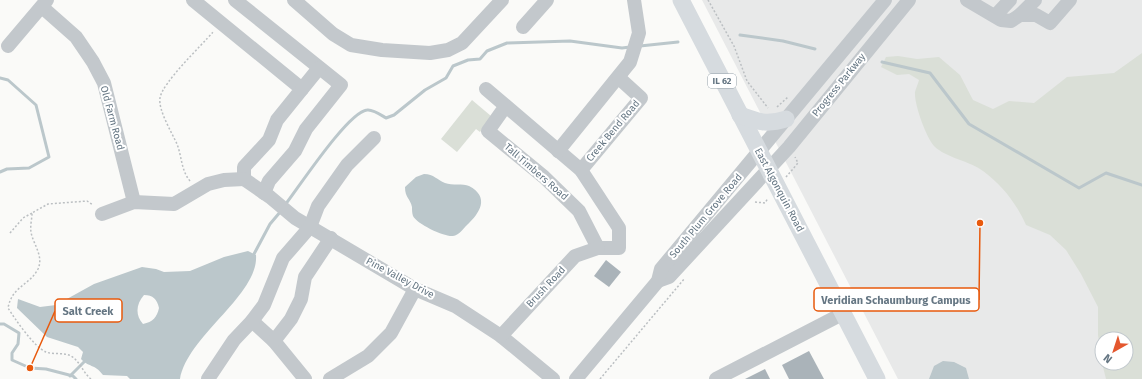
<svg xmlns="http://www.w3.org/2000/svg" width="1142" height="379" viewBox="0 0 1142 379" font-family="'Fira Sans',sans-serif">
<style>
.built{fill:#e8e9e9;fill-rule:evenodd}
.green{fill:#dadfd7}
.water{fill:#bbc7cb;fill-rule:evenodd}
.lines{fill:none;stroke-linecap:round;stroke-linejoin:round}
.stream{stroke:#bbc7cb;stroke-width:3}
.building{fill:#aab3b9}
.path{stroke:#bbbfc2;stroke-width:1.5;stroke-dasharray:2 2;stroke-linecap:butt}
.minor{stroke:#c3c8cc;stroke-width:14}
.major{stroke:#d6dbdf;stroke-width:17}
.labels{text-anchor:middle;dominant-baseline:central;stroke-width:4;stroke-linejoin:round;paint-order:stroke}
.shield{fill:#fff;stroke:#939fa8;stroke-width:1}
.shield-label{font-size:9px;font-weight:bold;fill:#657683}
.street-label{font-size:10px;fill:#657683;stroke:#fff}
.leader{fill:none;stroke:#e8590c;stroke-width:1.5}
.callout-dot{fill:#e8590c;stroke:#fff;stroke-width:1.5}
.callout{fill:#fff;stroke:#e8590c;stroke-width:1.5}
.callout-label{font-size:11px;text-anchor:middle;font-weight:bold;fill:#657683}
</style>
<rect width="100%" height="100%" fill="#fafaf8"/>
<path class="built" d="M702,0H1142V379H898ZM1102,339H1126V363H1102Z"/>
<g class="green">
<path d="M1142,53V379H1106L1102,363H1126V339H1102V362L1098,335V307L1081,274L1066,250L1050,235L1026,225C1016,203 1003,186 983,171C970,161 946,158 934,146C926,137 914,104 915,92C916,88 918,84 919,80L909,74L897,75L881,67L886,57L898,56L917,59L939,57L960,75L973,100L993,109L1009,101L1034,103L1067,77L1114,73Z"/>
<polygon points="472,100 491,116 480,132 476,129 457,152 441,139"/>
</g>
<g class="water">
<path d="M424,174C434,174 437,180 445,183C452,186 463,183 469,186C490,197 480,213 467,225C463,229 459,235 453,236C444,237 417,224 413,216C412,213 412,210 412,207C410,198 405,198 405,187L416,177Z"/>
<path d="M248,251L256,255C259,295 188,335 180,379H130L127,376L103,375C94,363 89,368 81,359L83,352L78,347L47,337L17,308L18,299L40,307L56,305L94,284L142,267L156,269L164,272L190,271L224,257ZM144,295C153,295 157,299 159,308C157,317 153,322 143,324C135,315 136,304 144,295Z"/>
<polygon points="943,361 954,362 966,368 969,379 929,379 934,366"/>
</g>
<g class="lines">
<g class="stream">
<polyline points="740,35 783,41 815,49"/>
<polyline points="640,46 678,42"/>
<polyline points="882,62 930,73 969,124 1079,188 1106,173 1142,185"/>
<polyline points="0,78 8,80 36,105 49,157 29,168 7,169 0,172"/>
<path d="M285,205C299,187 348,112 367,110C373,109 381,115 386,118L394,115L425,90L446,78L453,66L468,60L480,59L487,51L507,43L570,41L622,48L630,47"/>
<polyline points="254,254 270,224 281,211"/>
<polyline points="0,324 4,324 19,333 18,344 12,353 12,360 30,368 46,369 73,376 76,379"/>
<polyline points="70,376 84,362"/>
</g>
</g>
<g class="building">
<polygon points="606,260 621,272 609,287 594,276"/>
<polygon points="809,351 824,379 789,379 782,365"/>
<polygon points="765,369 770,379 745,379"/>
</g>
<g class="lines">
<g class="path">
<polyline points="708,0 734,46 747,81 768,108"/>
<polyline points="777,107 788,97"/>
<polyline points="786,177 798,163 795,157"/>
<path d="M190,181C181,170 182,157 177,144C172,133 158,110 160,98C162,83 202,45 213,32"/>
<polyline points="755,202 765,203 768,198"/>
<polyline points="10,233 23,218 32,213"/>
<path d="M91,379C83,373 80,361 71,356C64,352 54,355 46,352C34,347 15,319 8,308C12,286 30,285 38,269C44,256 33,244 31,232C30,226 32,219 32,213L48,204L87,201L93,205"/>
<polyline points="600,379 685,278"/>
</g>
<g class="minor">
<polyline points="193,0 302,89 277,120 269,140 244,167 244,179"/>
<polyline points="235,0 341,85 306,129 295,151 269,181 264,193"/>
<polyline points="294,0 333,34 351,45 382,50 430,53 448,50 462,43 502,0"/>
<polyline points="967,0 1001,20 1011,21 1020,15 1036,15 1050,23 1070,0"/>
<polyline points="42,7 76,37 93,62 104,83 134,202"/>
<polyline points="1020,15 1035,0"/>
<polyline points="995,16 1010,0"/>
<polyline points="523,27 547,0"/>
<polyline points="8,46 47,0"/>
<polyline points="302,89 319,68"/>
<polyline points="486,89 581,170 619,228 619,248 598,248 579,211 544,177 488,131 505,107"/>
<polyline points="558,151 630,62 639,33 634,0"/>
<polyline points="581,170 641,98 619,78"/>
<polyline points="244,179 270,197 295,218 415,289 455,306 501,336 553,379"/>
<polyline points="102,214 134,202 174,204 208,184 224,180 244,179"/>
<polyline points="658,281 669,277 789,147 909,0"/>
<polyline points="252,321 274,341 305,379"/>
<polyline points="501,336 575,256 598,248"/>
<polyline points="274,341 291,319 301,299 305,277 331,238"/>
<polyline points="208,379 234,340 252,321 264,305 283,258 310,227 318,206 347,165 374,138"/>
<polyline points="330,379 368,356 391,333 415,289"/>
<polyline points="576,379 658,281 661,269 885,0"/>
<polyline points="716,379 844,313"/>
</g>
<g class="major">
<polyline points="681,0 877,379"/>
<path d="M740,115C758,122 767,125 786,119"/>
</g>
</g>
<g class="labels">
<rect class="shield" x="708" y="74" width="28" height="14" rx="3"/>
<g class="shield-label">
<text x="722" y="81">IL 62</text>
</g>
<g class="street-label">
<text transform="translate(839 85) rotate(-51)">Progress Parkway</text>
<text transform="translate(112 118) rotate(75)">Old Farm Road</text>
<text transform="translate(613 131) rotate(-50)">Creek Bend Road</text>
<text transform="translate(536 172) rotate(41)">Tall Timbers Road</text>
<text transform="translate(779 190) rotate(62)">East Algonquin Road</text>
<text transform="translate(706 216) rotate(-50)">South Plum Grove Road</text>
<text transform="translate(400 278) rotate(28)">Pine Valley Drive</text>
<text transform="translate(546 287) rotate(-47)">Brush Road</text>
</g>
</g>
<path class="leader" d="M980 223L979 300M30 368L55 311"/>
<g class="callout-dot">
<circle cx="980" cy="223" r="4"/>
<circle cx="30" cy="368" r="4"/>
</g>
<g class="callout">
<rect x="814" y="288" width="165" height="23" rx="4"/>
<rect x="55" y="299" width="67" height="23" rx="4"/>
</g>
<g class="callout-label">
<text x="896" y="304">Veridian Schaumburg Campus</text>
<text x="88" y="315">Salt Creek</text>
</g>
<g transform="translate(1114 351) rotate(219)"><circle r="19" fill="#ffffff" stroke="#c1c8cd"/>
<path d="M0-3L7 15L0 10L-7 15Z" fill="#e4572e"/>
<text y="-6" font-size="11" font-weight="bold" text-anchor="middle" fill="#657683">N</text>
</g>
</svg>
